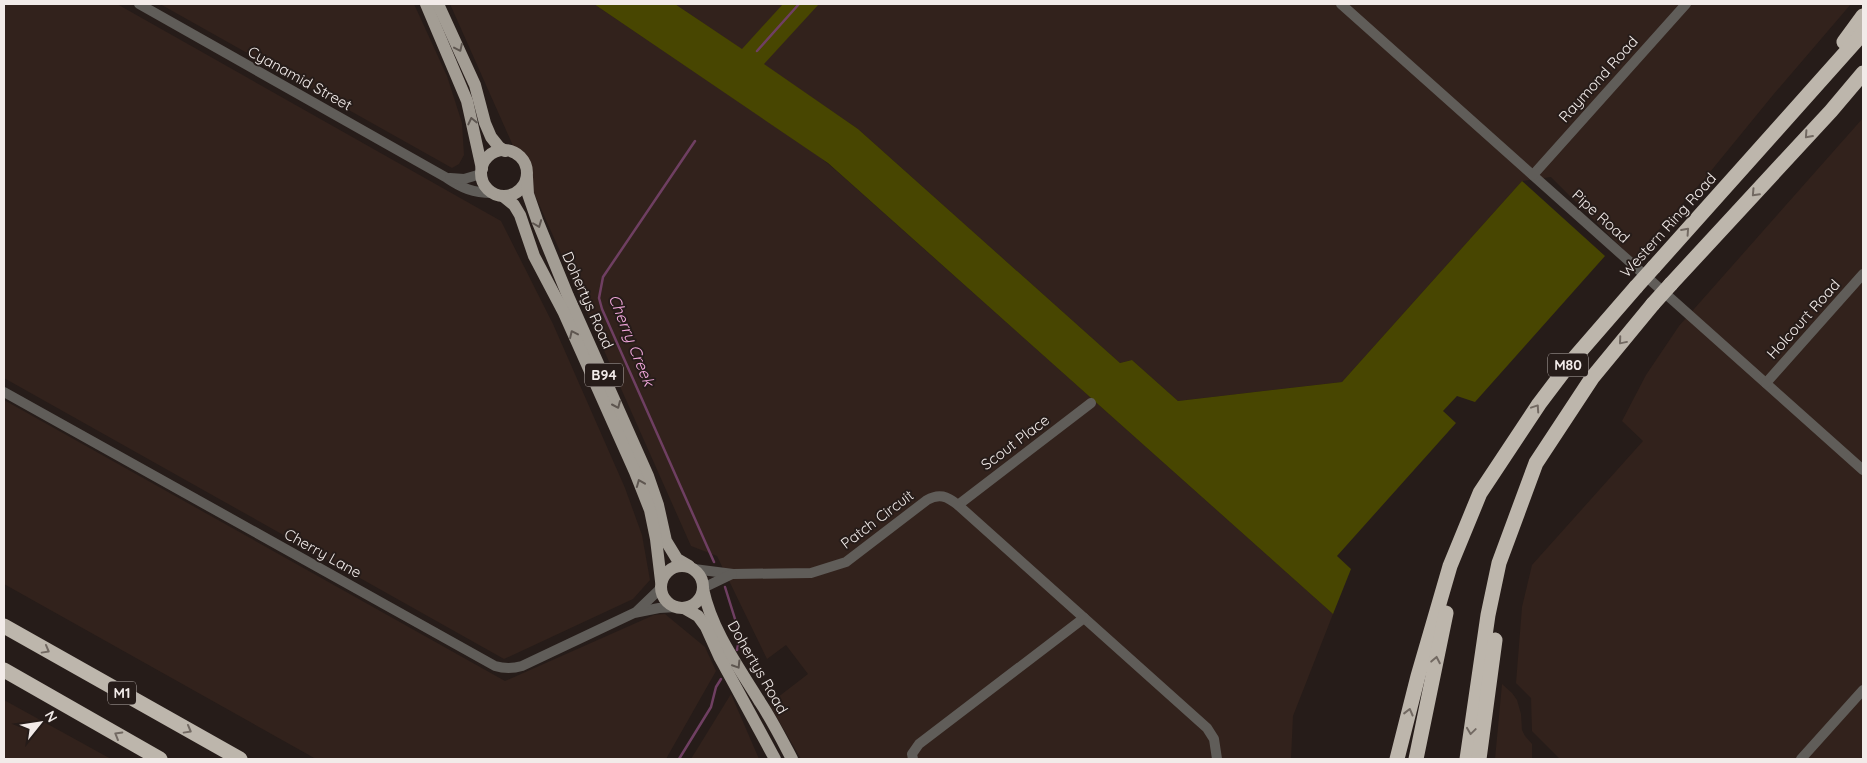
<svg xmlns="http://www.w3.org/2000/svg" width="1867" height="763" viewBox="0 0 1867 763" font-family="Quicksand,sans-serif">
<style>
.built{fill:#32221c}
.green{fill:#484601}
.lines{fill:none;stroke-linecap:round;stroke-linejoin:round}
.stream{stroke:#6f3f62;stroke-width:2.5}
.minor{stroke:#605d59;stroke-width:10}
.major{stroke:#a39d94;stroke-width:12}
.highway{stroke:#bdb6ac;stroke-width:15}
.highway-bridge{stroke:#bdb6ac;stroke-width:15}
.oneway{stroke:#5e5650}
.oneway2{stroke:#726962}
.labels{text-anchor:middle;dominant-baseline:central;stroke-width:4;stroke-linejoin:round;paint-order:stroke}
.shield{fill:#261c19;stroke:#b5adab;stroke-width:1}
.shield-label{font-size:14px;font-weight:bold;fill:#f2ebe9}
.street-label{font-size:15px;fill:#f2ebe9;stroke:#261c19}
.water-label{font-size:16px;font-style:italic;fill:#f7abe1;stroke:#261c19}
</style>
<rect width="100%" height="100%" fill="#261c19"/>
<g class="built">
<polygon points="4,4 117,4 501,221 553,324 625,488 642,535 650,580 633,599 504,659 4,378"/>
<polygon points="160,4 414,4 447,76 462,123 464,155 459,164 452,168"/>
<polygon points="450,4 594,4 820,157 840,174 1333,614 1293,716 1291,759 801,759 769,704 808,674 786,645 767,659 717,556 691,546"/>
<polygon points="675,4 1851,4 1773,95 1706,177 1633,259 1551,177 1522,181 1342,382 1178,401 1132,360 1120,363 858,129"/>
<polygon points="1863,118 1863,759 1560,759 1532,731 1531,698 1516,683 1522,607 1532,565 1643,441 1622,421 1646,375 1679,326"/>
<polygon points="4,400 505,681 654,615 665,614 705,647 716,671 666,759 316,759 4,584"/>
<polygon points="1502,684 1512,693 1517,700 1521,714 1522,730 1525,736 1532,744 1532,759 1495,759"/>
<polygon points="731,694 759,759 691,759"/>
<polygon points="4,700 111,759 4,759"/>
</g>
<polygon class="green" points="594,4 675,4 742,49 783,4 819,4 764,64 858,129 1120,363 1132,360 1178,401 1342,382 1522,181 1605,256 1475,402 1457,396 1443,411 1456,423 1337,556 1351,569 1333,614 828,163"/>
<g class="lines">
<g class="stream">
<polyline points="757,51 799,4"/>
<polyline points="695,141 603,277 599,298 602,309 714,562"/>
<polyline points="725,587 740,635 737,650"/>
<polyline points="679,759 711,707 716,687 721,679"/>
</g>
<g class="minor">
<path d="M139,4L447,178C462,188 473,193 492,193"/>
<polyline points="1341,4 1863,470"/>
<polyline points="1533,175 1686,4"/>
<polyline points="450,178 464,179 481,174"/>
<polyline points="1766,383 1863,274"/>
<path d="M4,392L495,666C505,669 512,669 522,666L634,613L659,608L677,607"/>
<polyline points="958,505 1091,403"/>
<path d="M694,569L733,574L811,573L846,562L927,500C939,493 947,496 958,505L1207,728L1214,739L1217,759"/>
<polyline points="703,588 732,574"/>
<polyline points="637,611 661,588"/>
<polyline points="913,759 912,754 919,744 1084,618"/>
<polyline points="1801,759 1863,690"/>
</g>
<g class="major">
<polyline points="426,4 467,101 482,169"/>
<polyline points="438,4 475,85 485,123 491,137 499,147 505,151"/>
<circle cx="504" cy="173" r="23"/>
<polyline points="527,177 528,194 537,220 568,296 648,476 658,505 666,541 677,559 689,566"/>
<polyline points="503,196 514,205 520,215 534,256 564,313 635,472 650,510 656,539 661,581"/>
<circle cx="682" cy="587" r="21"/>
<path d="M703,589C712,631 738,666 760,702C772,720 782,740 792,759"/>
<polyline points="684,608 698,616 706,627 720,658 775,759"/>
</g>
<g class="highway">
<polyline points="1844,42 1863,16"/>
<polyline points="1654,267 1863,33"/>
<polyline points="1671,284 1831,111 1863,73"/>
<polyline points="4,626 240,759"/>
<polyline points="4,670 160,759"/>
<polyline points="1397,759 1418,676 1450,566 1480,493 1539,404 1570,363 1636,287"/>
<polyline points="1416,759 1446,613"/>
<polyline points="1467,759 1488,615 1499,563 1536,463 1592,378 1653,304"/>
<polyline points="1479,759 1495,640"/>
</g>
<g class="highway-bridge">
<polyline points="1636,287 1654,267"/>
<polyline points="1653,304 1671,284"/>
</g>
</g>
<defs><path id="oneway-chevron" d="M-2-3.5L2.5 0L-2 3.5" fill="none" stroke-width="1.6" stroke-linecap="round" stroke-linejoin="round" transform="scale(1.25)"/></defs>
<g class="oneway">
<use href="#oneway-chevron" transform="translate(459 48) rotate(65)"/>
<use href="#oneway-chevron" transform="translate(472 121) rotate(-103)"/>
<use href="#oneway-chevron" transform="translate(538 224) rotate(69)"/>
<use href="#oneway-chevron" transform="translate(573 334) rotate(-115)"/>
<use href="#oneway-chevron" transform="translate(617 405) rotate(66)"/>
<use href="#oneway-chevron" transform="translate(640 483) rotate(-112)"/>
<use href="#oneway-chevron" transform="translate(737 665) rotate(58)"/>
</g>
<g class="oneway2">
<use href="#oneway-chevron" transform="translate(1808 135) rotate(132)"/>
<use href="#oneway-chevron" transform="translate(1755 193) rotate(133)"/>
<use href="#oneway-chevron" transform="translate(1686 231) rotate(-48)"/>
<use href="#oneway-chevron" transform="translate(1622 341) rotate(130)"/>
<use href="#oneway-chevron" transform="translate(1536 408) rotate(-56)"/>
<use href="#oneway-chevron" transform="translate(46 650) rotate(29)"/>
<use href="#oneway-chevron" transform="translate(1436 660) rotate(-79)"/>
<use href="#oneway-chevron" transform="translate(1409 712) rotate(-76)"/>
<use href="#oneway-chevron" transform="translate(188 730) rotate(29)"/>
<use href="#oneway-chevron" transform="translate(1471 731) rotate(98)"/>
<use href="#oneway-chevron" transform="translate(118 735) rotate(-150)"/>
</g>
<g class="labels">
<g class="shield">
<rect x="1548" y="353.5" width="40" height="23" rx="4"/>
<rect x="585" y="363.5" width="38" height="23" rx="4"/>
<rect x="108" y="681.5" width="28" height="23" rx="4"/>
</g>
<g class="shield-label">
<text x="1568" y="365">M80</text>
<text x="604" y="375">B94</text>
<text x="122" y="693">M1</text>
</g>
<g class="street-label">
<text transform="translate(300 78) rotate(29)">Cyanamid Street</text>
<text transform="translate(1598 79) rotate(-48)">Raymond Road</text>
<text transform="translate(1601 216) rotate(42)">Pipe Road</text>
<text transform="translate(1668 225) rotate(-48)">Western Ring Road</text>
<text transform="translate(588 300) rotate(66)">Dohertys Road</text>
<text transform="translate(1803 319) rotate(-48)">Holcourt Road</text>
<text transform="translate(1015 442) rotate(-37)">Scout Place</text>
<text transform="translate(877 519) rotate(-37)">Patch Circuit</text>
<text transform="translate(323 553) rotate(29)">Cherry Lane</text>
<text transform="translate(758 667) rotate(60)">Dohertys Road</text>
</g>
<g class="water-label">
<text transform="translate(632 340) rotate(68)">Cherry Creek</text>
</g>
</g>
<rect width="1867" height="763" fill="none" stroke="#f2ebe9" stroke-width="10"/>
<g transform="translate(40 723) rotate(60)" stroke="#261c19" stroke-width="4" paint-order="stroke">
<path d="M0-4L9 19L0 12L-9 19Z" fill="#f2ebe9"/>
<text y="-8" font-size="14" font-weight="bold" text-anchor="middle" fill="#f2ebe9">N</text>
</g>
</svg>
